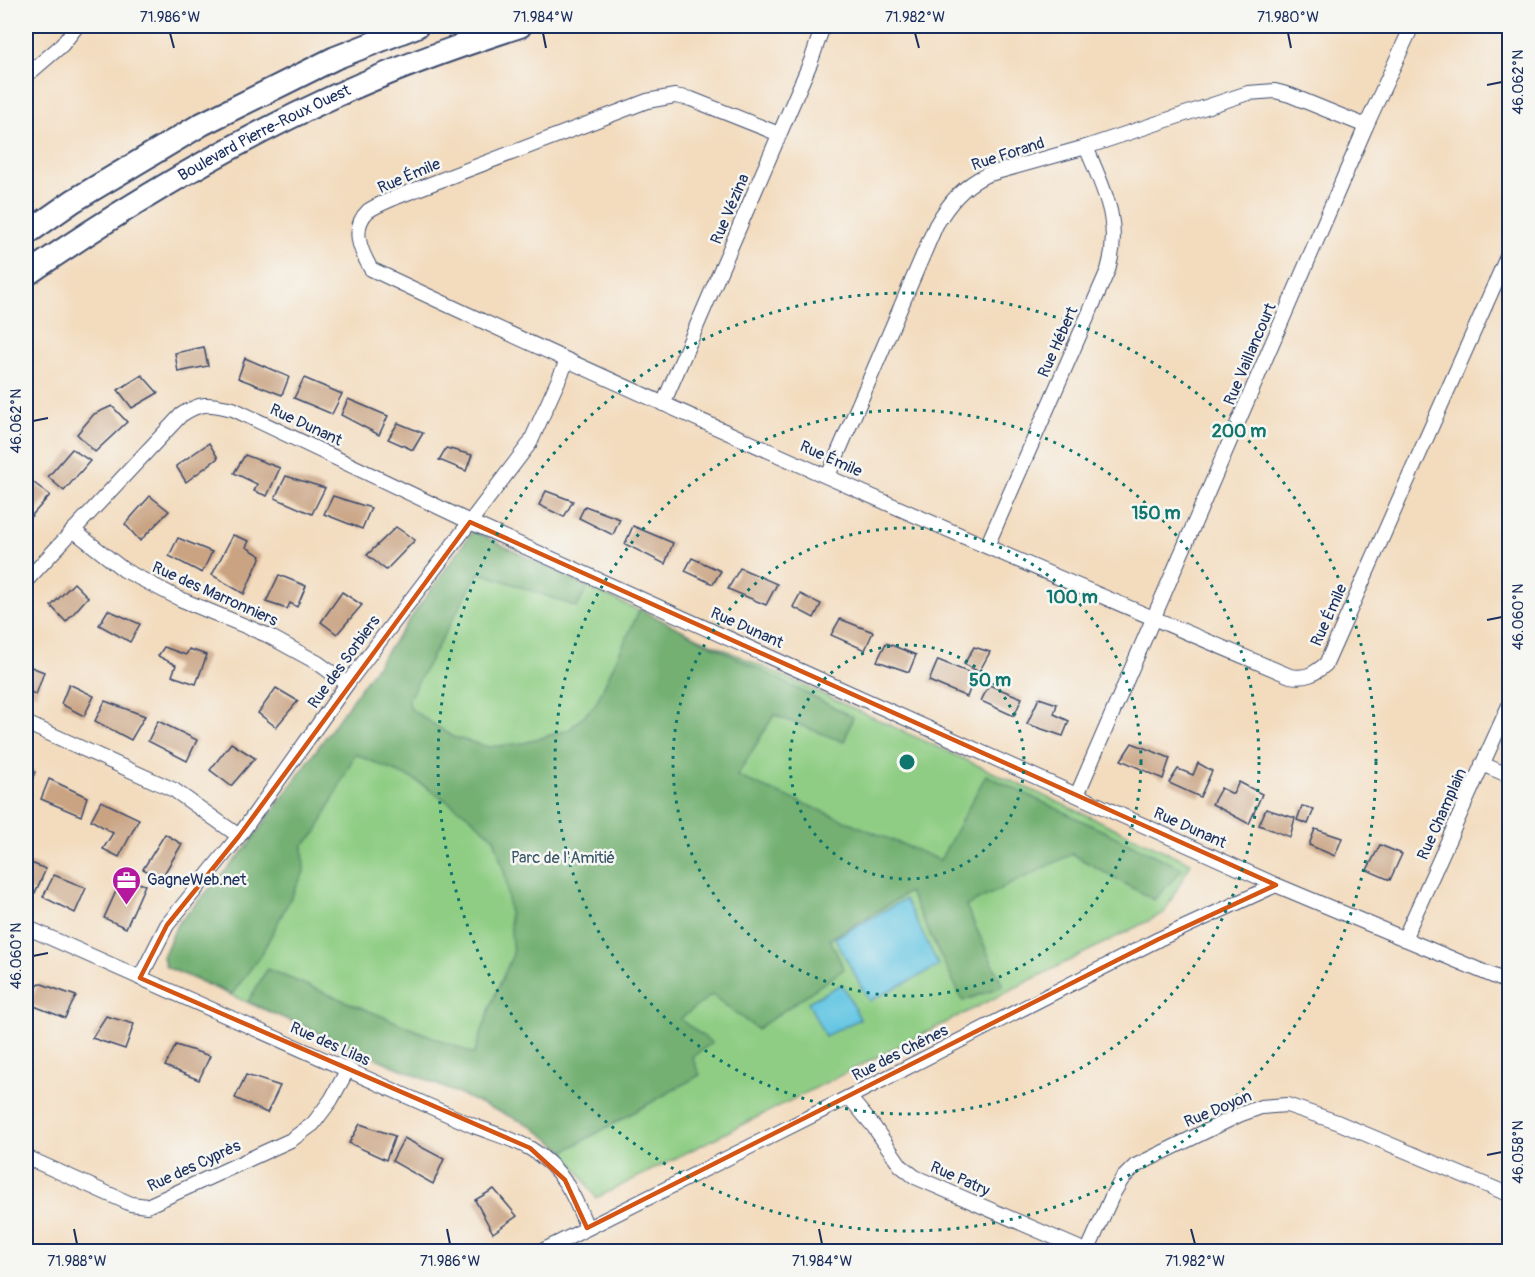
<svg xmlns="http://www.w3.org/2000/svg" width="1535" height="1277" viewBox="0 0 1535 1277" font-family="Pangolin,sans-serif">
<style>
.green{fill:#8fcd84;stroke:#557e71;stroke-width:1.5}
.forest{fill:#73b072;stroke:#477068;stroke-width:1.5}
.water{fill:#65c6e3;stroke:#407aa0;stroke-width:1.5}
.building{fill:#c9a382}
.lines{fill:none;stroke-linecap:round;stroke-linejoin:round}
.minor-casing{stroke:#3b496c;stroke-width:16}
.primary-casing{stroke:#3b496c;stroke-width:26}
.minor{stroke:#fff;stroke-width:14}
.primary{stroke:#fff;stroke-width:22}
.marked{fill:none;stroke:#d45514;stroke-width:4.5;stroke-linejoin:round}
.ticks{fill:none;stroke:#1b2f5e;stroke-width:2}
.ring{fill:none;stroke:#0f766e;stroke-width:3;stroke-dasharray:3 6}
.labels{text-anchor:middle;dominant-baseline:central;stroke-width:5;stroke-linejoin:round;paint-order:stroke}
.street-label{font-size:16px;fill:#1b2f5e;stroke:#f6f6f2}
.park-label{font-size:16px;fill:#385668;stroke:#f6f6f2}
.poi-label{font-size:16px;fill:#1b2f5e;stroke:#f6f6f2;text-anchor:start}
.centre{fill:#0f766e;stroke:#f6f6f2;stroke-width:3}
.ring-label{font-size:18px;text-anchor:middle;font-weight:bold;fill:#0f766e;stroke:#f6f6f2;stroke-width:5;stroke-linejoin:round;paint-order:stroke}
.neatline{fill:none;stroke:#1b2f5e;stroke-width:2}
.ticks-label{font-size:15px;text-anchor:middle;fill:#1b2f5e}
</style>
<rect width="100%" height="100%" fill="#f6f6f2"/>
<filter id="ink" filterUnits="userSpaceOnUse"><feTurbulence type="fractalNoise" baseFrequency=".0167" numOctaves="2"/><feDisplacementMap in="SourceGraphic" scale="12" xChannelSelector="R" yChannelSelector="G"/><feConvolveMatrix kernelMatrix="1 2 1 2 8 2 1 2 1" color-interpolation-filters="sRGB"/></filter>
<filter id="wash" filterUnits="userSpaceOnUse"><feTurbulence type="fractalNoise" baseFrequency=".008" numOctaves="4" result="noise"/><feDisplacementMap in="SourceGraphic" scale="24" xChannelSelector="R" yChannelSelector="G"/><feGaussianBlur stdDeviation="1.35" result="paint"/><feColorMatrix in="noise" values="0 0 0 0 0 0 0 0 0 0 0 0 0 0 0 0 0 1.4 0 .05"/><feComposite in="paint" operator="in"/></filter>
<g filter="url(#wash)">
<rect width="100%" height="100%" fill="#f3dbbd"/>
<polygon class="green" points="473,531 588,587 1191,863 1164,913 596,1198 565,1151 530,1125 166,967 163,957 177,925 247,847"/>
<polygon class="forest" points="473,531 588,587 577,607 479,572 408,700 411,709 453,737 489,747 524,743 570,729 595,705 640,609 853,717 844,742 774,715 737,776 940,860 986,775 1183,869 1154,900 1072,854 966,906 1003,986 963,1001 909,892 830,939 844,969 757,1029 712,995 680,1019 712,1043 692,1057 700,1075 565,1151 530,1125 248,1002 267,969 474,1054 492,1002 513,954 506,879 494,838 465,813 415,780 355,754 316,833 303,845 304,872 262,953 232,994 166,967 163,957 177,925 247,847"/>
<g class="water">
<polygon points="905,899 939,966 869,1001 835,938"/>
<polygon points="842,984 860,1019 825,1036 808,1002"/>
</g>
<g id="blocks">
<g class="building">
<polygon points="204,347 208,366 178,372 175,353"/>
<polygon points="245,358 289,377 282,395 238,378"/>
<polygon points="142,375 158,393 132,408 118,390"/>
<polygon points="304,378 342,394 332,414 294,398"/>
<polygon points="348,399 388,416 379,435 341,415"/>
<polygon points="112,406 127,422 95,452 77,434 94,414"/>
<polygon points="398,423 423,433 413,450 388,439"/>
<polygon points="209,443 218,458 186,482 176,466"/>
<polygon points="446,448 472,455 466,471 439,460"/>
<polygon points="72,449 90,461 64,491 48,477"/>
<polygon points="245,455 280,468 267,496 254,491 257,484 234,473"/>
<polygon points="286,476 325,488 312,514 275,498"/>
<polygon points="26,477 50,495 26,522 26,501 28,498 26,495"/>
<polygon points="546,491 573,501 564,517 539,505"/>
<polygon points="150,496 169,511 140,541 125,524"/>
<polygon points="333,496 371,508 362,529 324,514"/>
<polygon points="585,506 620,519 613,535 579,518"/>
<polygon points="633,526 673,543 665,564 625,544"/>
<polygon points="396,527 415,540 386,570 367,555"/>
<polygon points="233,535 249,541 246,547 261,556 244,594 212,575"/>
<polygon points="178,538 212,552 202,573 169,556"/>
<polygon points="692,558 721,571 713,584 685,571"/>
<polygon points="740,568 777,584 766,605 728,589"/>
<polygon points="279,575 306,586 297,607 290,603 287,609 266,602"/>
<polygon points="74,583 88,597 66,622 51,606"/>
<polygon points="342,592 362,605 337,634 321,622"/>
<polygon points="800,594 821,604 814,618 793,607"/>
<polygon points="108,610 140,624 130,642 99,625"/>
<polygon points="840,619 873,632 865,650 831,635"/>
<polygon points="886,643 916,655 909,672 877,661"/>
<polygon points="164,647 186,655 189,649 207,655 196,684 172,676 176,665 158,656"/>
<polygon points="974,647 990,652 979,672 964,664"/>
<polygon points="938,660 975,675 967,697 929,681"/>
<polygon points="26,665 44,672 36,695 26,689"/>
<polygon points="69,684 94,696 84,716 61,704"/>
<polygon points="989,685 1022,698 1014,716 981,701"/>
<polygon points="276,688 298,701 276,727 258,713"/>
<polygon points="1039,698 1057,704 1054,714 1069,721 1063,736 1027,724"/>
<polygon points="105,701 145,716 131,740 95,721"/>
<polygon points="158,721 197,740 187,761 148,741"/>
<polygon points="231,743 255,758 231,786 210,770"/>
<polygon points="1132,743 1170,758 1163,779 1121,760"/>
<polygon points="1198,763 1212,771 1200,797 1169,783 1178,769 1193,775"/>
<polygon points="26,767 35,772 27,792 26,791"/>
<polygon points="49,779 87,797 81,816 41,799"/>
<polygon points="1239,782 1262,794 1249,824 1212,804 1221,788 1233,794"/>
<polygon points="101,801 139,819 119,857 103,849 113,833 91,820"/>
<polygon points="1302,806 1314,809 1308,824 1297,820"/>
<polygon points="1266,809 1295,818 1290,837 1259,825"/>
<polygon points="1315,829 1342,838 1335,856 1309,845"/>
<polygon points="165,834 182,844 161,879 143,869"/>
<polygon points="1380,845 1402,854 1390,880 1367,870"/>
<polygon points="26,861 46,869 35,893 26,888"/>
<polygon points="54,875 86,888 75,913 43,897"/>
<polygon points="122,878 145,885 126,928 104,918"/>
<polygon points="39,983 76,996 65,1018 29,1004"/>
<polygon points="106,1016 134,1024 125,1049 92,1038"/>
<polygon points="176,1045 210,1056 199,1080 165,1066"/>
<polygon points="246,1075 280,1086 267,1113 235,1098"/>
<polygon points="360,1124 395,1136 386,1160 349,1143"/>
<polygon points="404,1138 444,1159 433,1184 392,1161"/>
<polygon points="494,1189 517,1216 493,1233 475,1200"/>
</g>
</g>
</g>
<g filter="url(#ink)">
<use href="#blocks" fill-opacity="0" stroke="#3b496c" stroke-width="1.5"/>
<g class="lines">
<defs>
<g id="minor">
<polyline points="26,76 62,45 77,26"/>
<path d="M779,134L691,99L675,96L647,101L394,198C386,202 375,206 368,211C350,228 361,252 371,269C674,412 981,546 1290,676C1306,679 1314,674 1326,664L1510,250"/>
<polyline points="663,404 811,61 823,26"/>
<path d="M828,476L936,225C949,203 963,186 986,175L1086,147L1248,93L1275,91L1290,95L1366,126"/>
<polyline points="73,530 124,570 180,599 267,635 318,663 347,684"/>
<path d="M987,546L1108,270C1122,222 1104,190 1086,147"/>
<path d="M26,581L181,415C202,401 210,404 233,409L470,522L1276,885L1510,983"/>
<polyline points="26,723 174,790 239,836"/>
<polyline points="1482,764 1510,776"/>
<polyline points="1077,795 1366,126 1412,26"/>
<path d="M26,927L474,1126C492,1133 514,1139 531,1149C562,1168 574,1195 587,1228"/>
<polyline points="1404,939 1510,703"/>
<polyline points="140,978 167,925 239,836 347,684 530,443 567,361"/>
<polyline points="849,1097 874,1127 901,1166 915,1177 1088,1252"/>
<polyline points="26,1157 131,1204 147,1206 291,1140 313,1124 331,1100 348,1069"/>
<polyline points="540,1252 849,1097 1159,939 1276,885"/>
<polyline points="1087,1252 1113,1194 1122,1179 1135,1166 1239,1115 1261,1107 1287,1105 1337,1122 1510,1195"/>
</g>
<g id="primary">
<polyline points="26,234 73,201 202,124 335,58 417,26"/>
<path id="s1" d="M26,275C124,207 228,145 337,95C396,68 458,46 520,26"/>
</g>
</defs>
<use href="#minor" class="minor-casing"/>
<use href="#primary" class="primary-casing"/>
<use href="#minor" class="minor"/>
<use href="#primary" class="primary"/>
</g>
</g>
<path class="marked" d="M470,522L1276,885L1159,939L587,1228L565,1180L530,1148L140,978L167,925L239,836Z"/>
<path class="ticks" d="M170,33L174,48M543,33L546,48M915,33L919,48M1288,33L1291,48M1487,85L1502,82M33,421L48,418M1487,620L1502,617M33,956L48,953M1487,1155L1502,1152M74,1229L77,1244M447,1229L450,1244M819,1229L822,1244M1191,1229L1195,1244"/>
<g class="ring">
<circle cx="907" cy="762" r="117"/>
<circle cx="907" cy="762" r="234"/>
<circle cx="907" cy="762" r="352"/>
<circle cx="907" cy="762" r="469"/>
</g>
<defs>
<symbol id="office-pin" viewBox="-11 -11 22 30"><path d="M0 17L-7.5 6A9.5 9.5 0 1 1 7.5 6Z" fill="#b5179e" stroke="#f6f6f2"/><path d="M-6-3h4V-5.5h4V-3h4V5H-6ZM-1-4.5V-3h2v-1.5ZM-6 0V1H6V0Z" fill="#fff"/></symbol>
</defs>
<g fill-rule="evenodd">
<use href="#office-pin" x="110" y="864" width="33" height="45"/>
</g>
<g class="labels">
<g class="street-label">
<text stroke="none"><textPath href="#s1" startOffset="278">Boulevard Pierre-Roux Ouest</textPath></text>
<text transform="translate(1008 154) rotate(-18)">Rue Forand</text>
<text transform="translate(409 176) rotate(-23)">Rue Émile</text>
<text transform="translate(730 209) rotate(-67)">Rue Vézina</text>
<text transform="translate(1058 342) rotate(-66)">Rue Hébert</text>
<text transform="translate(1250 354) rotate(-67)">Rue Vaillancourt</text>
<text transform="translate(306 425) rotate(25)">Rue Dunant</text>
<text transform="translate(831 459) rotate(24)">Rue Émile</text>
<text transform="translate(215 594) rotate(24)">Rue des Marronniers</text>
<text transform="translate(1329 615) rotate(-66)">Rue Émile</text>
<text transform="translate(747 628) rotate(24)">Rue Dunant</text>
<text transform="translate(344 662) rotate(-54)">Rue des Sorbiers</text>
<text transform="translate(1442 814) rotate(-66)">Rue Champlain</text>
<text transform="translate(1190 828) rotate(24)">Rue Dunant</text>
<text transform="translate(330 1044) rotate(24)">Rue des Lilas</text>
<text transform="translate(900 1053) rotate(-27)">Rue des Chênes</text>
<text transform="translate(1218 1109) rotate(-23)">Rue Doyon</text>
<text transform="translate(194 1166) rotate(-25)">Rue des Cyprès</text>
<text transform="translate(960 1179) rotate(24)">Rue Patry</text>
</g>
<g class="park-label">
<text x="563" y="858">Parc de l'Amitié</text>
</g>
<g class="poi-label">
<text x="147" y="880">GagneWeb.net</text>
</g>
</g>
<circle cx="907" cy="762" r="9" class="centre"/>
<g class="ring-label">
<text x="1239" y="437">200 m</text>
<text x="1156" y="519">150 m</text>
<text x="1072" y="603">100 m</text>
<text x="990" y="686">50 m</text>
</g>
<rect width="1535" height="1277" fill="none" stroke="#f6f6f2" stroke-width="66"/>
<rect x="33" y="33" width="1469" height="1211" class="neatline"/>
<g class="ticks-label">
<text x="170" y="22">71.986°W</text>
<text x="543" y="22">71.984°W</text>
<text x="915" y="22">71.982°W</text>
<text x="1288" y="22">71.980°W</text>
<text transform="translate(1518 82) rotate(-90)" y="5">46.062°N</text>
<text transform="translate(16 421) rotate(-90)" y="5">46.062°N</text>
<text transform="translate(1518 617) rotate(-90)" y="5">46.060°N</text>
<text transform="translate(16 956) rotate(-90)" y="5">46.060°N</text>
<text transform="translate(1518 1152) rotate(-90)" y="5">46.058°N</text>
<text x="77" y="1266">71.988°W</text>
<text x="450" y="1266">71.986°W</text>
<text x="822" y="1266">71.984°W</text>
<text x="1195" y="1266">71.982°W</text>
</g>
</svg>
